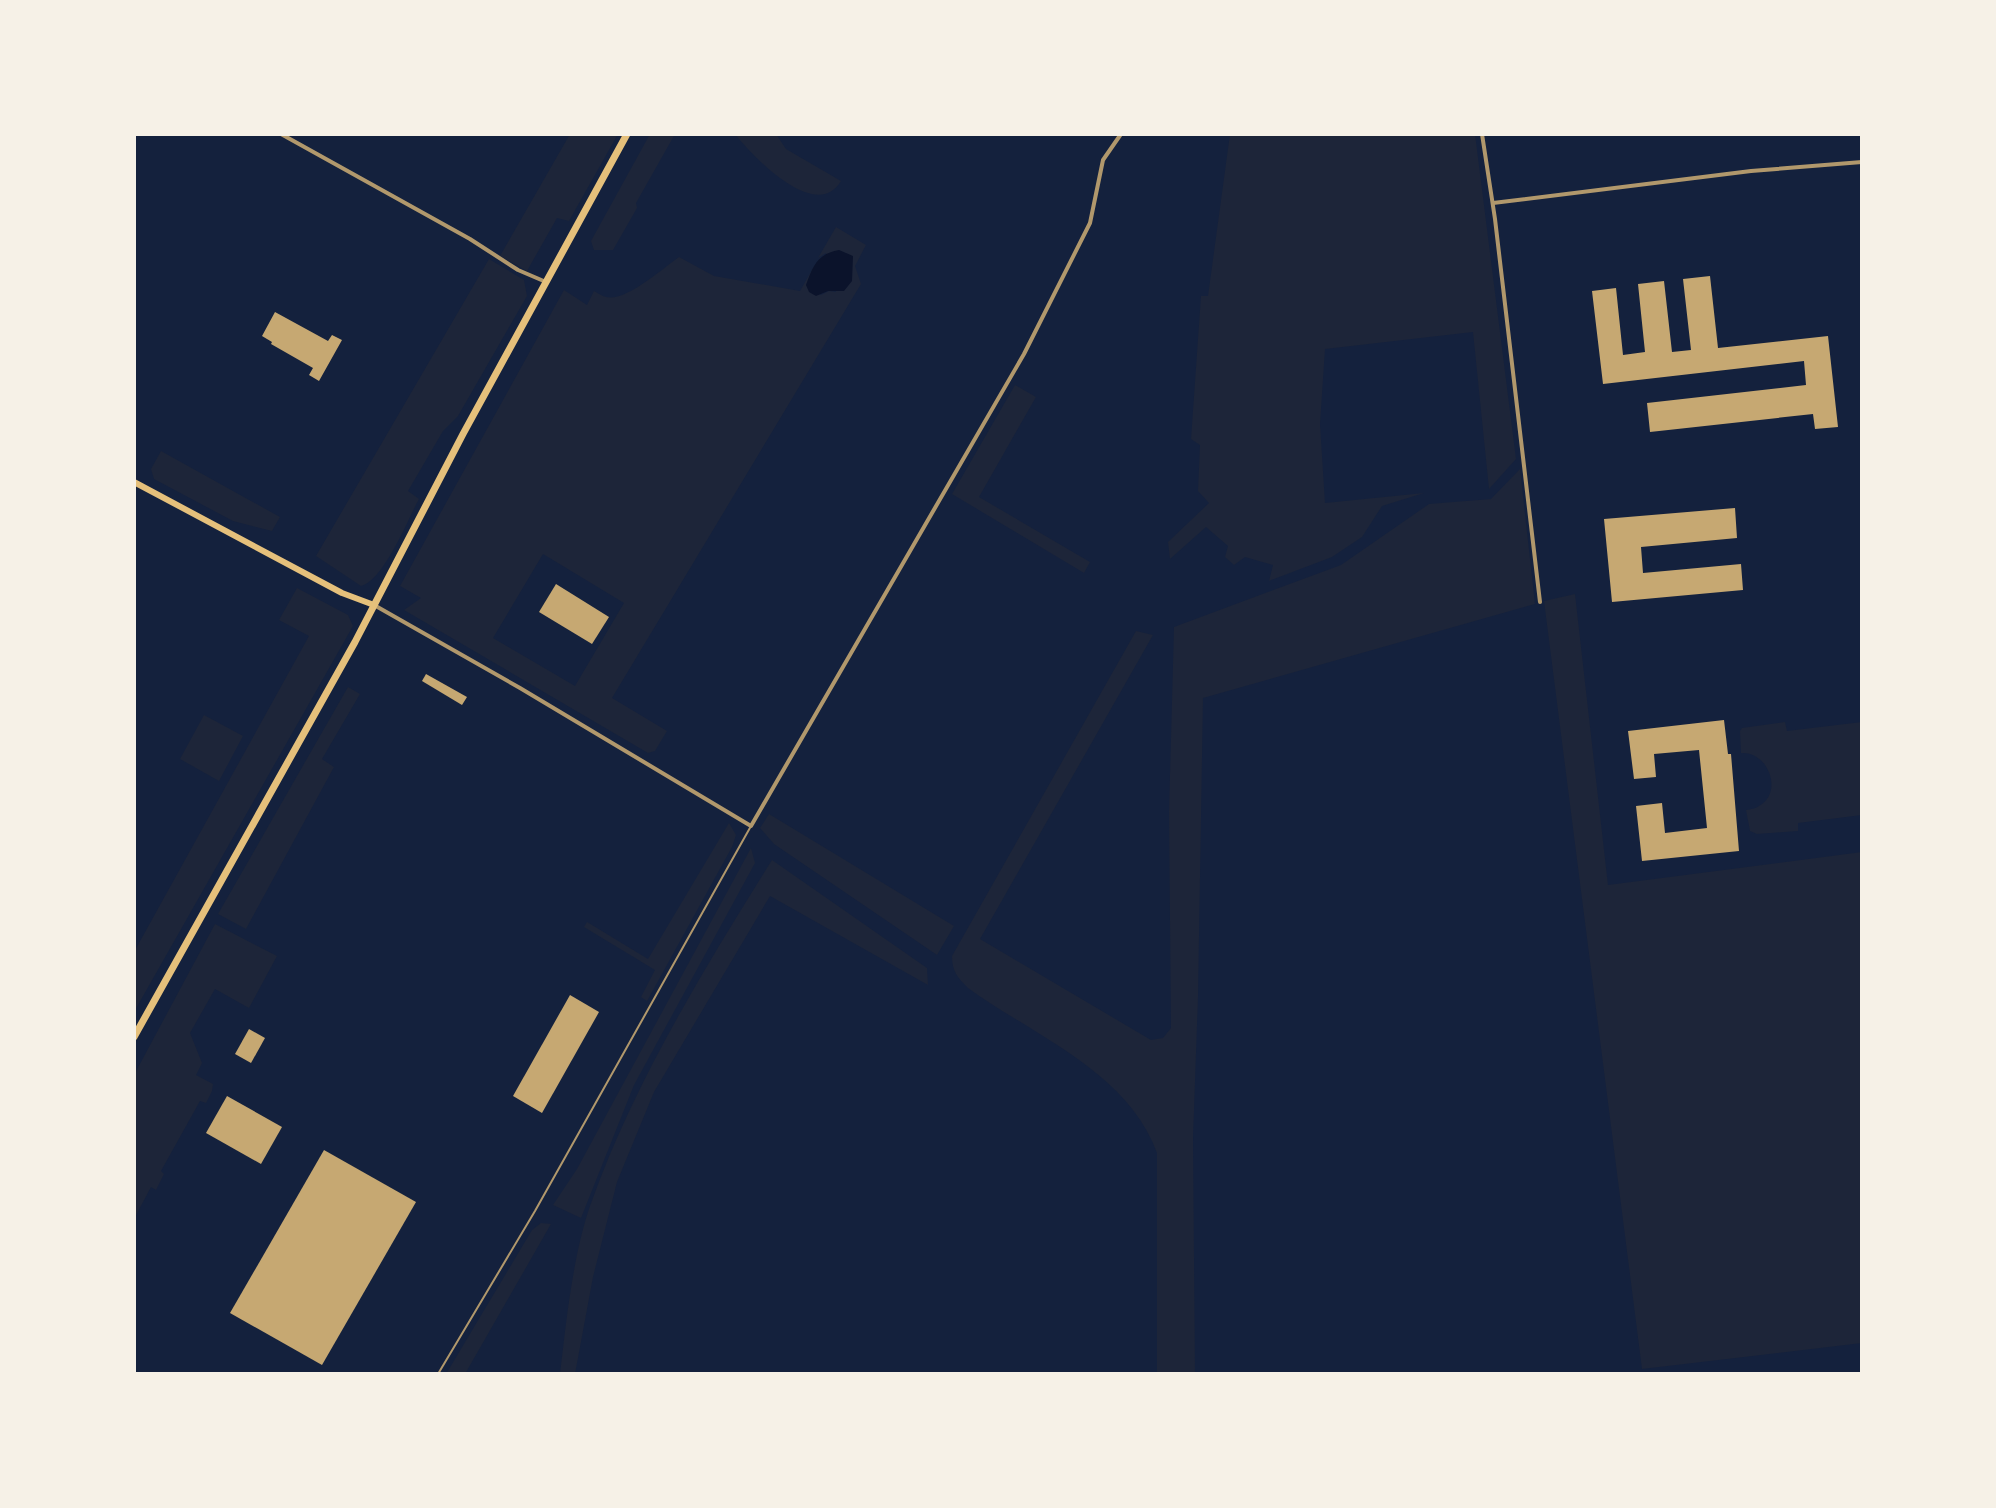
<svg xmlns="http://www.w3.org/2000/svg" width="1996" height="1508" viewBox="0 0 1996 1508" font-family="Bitter,serif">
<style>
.green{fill:#1d2539;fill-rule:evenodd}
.water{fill:#0b132b}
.building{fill:#c6a872}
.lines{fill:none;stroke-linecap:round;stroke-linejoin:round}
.service{stroke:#b1986c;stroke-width:2}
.minor{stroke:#b1986c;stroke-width:4}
.secondary{stroke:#e5c07b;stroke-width:6}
.trunk{stroke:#e5c07b;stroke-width:7}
</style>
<rect width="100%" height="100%" fill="#14213d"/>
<g class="green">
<polygon points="570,134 618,134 569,221 557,218 527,271 500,256"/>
<polygon points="650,134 675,134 636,203 637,208 613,250 594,250 591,241"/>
<path d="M735,134H776L786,149L841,181C816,223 753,157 735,134Z"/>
<polygon points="1230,134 1475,134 1516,459 1489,489 1473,332 1325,349 1320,424 1325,503 1424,493 1382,506 1362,537 1332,557 1269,581 1273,565 1245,557 1234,565 1225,557 1228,546 1206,527 1170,559 1168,542 1209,503 1198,491 1200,445 1191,439 1201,296 1208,296"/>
<path d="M836,227L866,245L855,266L861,284L612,698L667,731L655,751L648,753L404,610L421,598L400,586L564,290L587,305L594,291C598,293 602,296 606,297C626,302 663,268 679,257L714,276L800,291L813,268L806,285L821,295L829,291L836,292L826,253L818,258ZM543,554L624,603L575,686L493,638Z"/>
<path d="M489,259L524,280L527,296L458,416L443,431L408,491L419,499C407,521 384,580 361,586L316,556Z"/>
<polygon points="1015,385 1036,397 979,497 1090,562 1084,573 952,494"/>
<polygon points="161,451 280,517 272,531 233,521 154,479 151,469"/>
<path d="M1520,469L1535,604L1203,698L1198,997L1193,1138L1195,1374H1157V1153C1127,1071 1034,1036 968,988C957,977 952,971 952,956L1136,631L1153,635L980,939L1151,1040L1163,1038L1171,1028L1169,812L1174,627L1341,565L1429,504L1491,499Z"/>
<polygon points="297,588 348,615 353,626 134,1012 134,952 309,636 279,620"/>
<polygon points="1575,594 1608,885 1862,852 1862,1343 1642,1369 1544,601"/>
<polygon points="348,687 360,694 322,759 334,767 246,929 218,914"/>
<polygon points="204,715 243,736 219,781 180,759"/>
<path d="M1785,722L1787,731L1862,722V815L1798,823V831L1757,834L1750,831L1746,810C1751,809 1755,809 1759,806C1784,792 1768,751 1741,753L1740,731L1742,728Z"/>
<polygon points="769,814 954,926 937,955 774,844 760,828"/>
<polygon points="729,823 736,835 732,847 647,1001 641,997 655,970 584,927 587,922 648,959"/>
<polygon points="751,848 755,863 634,1085 581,1218 553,1205 577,1169"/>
<path d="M772,860L927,968L928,985L770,896L654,1092L617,1182L593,1277L575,1374H560C566,1322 573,1255 590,1206C634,1082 703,971 772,860Z"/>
<polygon points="215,924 277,956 249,1008 215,989 190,1033 202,1063 196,1075 213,1084 212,1091 206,1103 200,1101 161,1171 164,1174 156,1190 151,1187 134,1219 134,1075"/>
<polygon points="541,1223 551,1224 465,1374 446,1374 532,1230"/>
</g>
<path class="water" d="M839,250L853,256L852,281L844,291H828L816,296L809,292L806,285C813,266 817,254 839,250Z"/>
<g class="building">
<polygon points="1710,276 1718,348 1828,336 1838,427 1815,429 1813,414 1650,432 1647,403 1806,385 1804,361 1603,384 1592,291 1616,288 1623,355 1645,352 1638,284 1664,281 1672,352 1691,350 1683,279"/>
<polygon points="275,312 328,341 332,335 342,340 319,381 309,375 313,368 271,344 272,342 262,336"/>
<polygon points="1735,508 1737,538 1641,547 1643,573 1741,564 1743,590 1612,602 1604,519"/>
<polygon points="556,584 609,617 592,644 539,612"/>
<polygon points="426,674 467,697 462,705 422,681"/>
<polygon points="1724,720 1728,754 1731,754 1739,851 1642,861 1636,806 1662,803 1665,833 1707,828 1699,750 1654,754 1656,777 1634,779 1628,731"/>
<polygon points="570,995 599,1012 542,1113 513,1096"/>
<polygon points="249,1029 265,1038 251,1063 235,1054"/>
<polygon points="227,1096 282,1127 261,1164 206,1133"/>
<polygon points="324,1150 416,1202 322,1365 230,1313"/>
</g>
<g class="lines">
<polyline class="service" points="438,1374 535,1211 751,826"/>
<g class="minor">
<polyline points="281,134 470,239 518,270 546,282"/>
<polyline points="1482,134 1495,219 1540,602"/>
<polyline points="1493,203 1751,171 1862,162"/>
<polyline points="374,605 520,688 751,826 1024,354 1090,223 1103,160 1121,134"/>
</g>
<polyline class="secondary" points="134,482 342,593 374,605"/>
<polyline class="trunk" points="134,1037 355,642 463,434 627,134"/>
</g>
<rect width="1996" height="1508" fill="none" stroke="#f6f1e7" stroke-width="272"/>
</svg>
